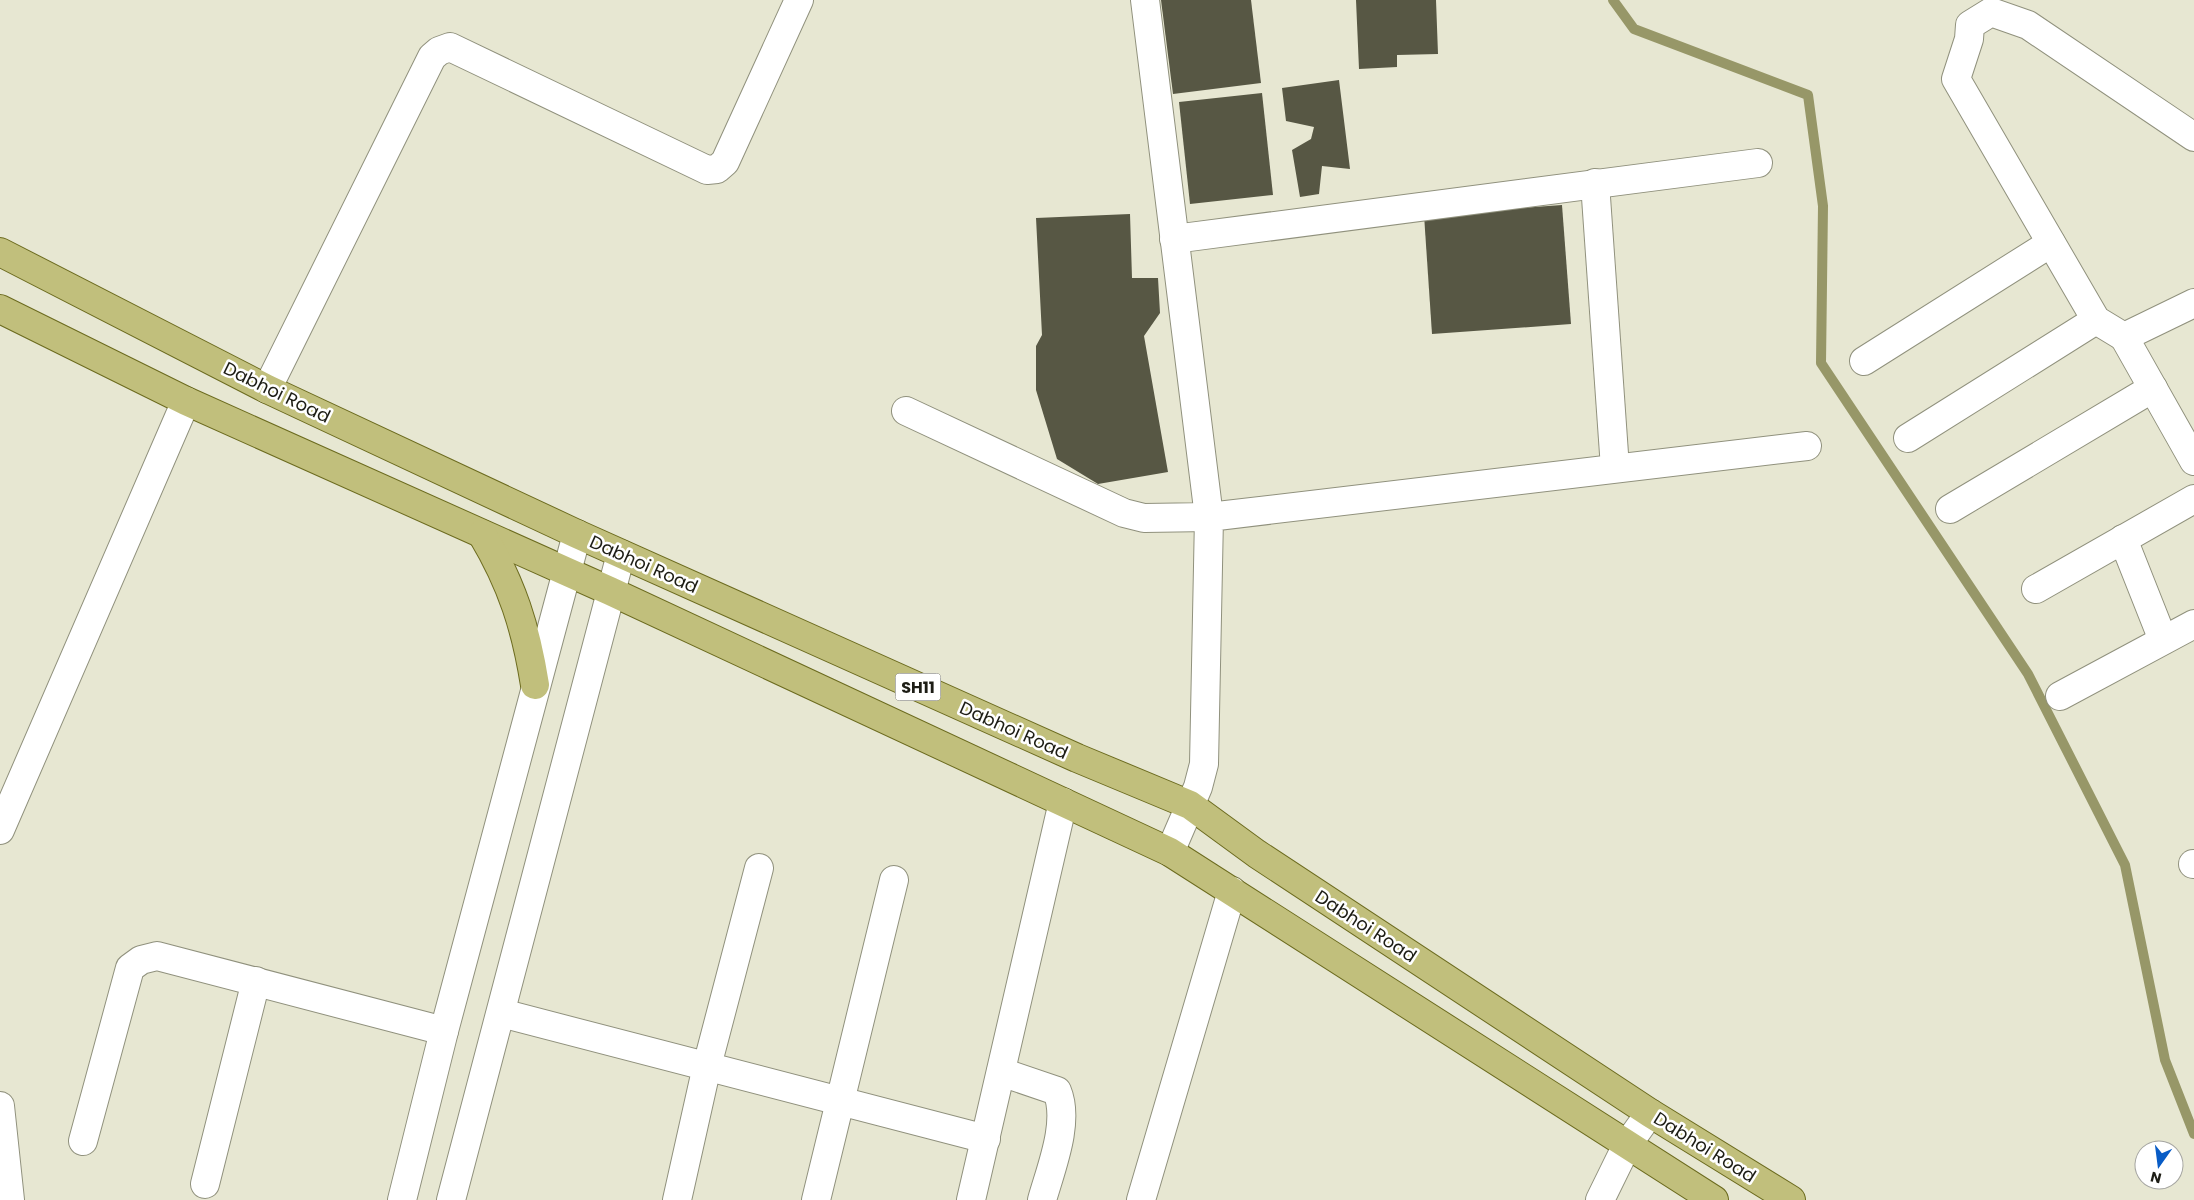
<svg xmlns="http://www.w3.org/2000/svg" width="2194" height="1200" viewBox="0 0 2194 1200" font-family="Poppins,sans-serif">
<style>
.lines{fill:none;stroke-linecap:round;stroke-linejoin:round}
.stream{stroke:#979768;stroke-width:10}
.building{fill:#575744}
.minor-casing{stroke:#90917d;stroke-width:30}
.major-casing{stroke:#6c6b1f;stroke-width:30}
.minor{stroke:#fff;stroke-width:28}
.major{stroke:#c1bf7c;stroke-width:28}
.labels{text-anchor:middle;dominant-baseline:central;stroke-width:5;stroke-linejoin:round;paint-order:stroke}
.shield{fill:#fff;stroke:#61615b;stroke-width:1}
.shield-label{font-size:16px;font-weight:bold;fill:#1d1d15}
.street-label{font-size:18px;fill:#1d1d15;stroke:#fff}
</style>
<rect width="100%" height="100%" fill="#e7e7d2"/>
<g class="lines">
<polyline class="stream" points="1613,0 1634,29 1808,95 1823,206 1821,363 2028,674 2125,865 2165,1060 2194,1134"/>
</g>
<g class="building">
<polygon points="1161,0 1251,0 1261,83 1173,94"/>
<polygon points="1356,0 1436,0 1438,54 1397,55 1397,67 1359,69"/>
<polygon points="1339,80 1350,169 1322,166 1319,194 1300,197 1292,150 1311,139 1314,127 1286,121 1282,88"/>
<polygon points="1262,93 1273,195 1190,204 1179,102"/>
<polygon points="1562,205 1571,324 1432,334 1424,215"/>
<polygon points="1130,214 1132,278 1158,278 1160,313 1144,336 1168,472 1098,484 1057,459 1036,390 1036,346 1042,335 1036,218"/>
</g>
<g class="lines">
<defs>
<g id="minor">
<polyline points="1595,183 1615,468"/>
<polyline points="1174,239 1758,163"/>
<polyline points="2194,303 2124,337 2194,461"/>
<polyline points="2124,337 2096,320 1956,79 1969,39 1970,25 1991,12 2028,25 2194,137"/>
<polyline points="1864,361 2051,243"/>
<polyline points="267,389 432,57 439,51 450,47 707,170 717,169 725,162 799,0"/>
<polyline points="906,411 1124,513 1144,518 1209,517 1145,0"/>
<polyline points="1908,438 2096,320"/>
<polyline points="1950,509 2153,388"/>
<polyline points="2123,539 2163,640"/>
<polyline points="2036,589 2194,499"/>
<polyline points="2060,696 2194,624"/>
<polyline points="0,830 186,401"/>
<polyline points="1170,852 1198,787 1204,764 1209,517 1807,446"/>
<polyline points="2193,864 2194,864"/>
<polyline points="501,1013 986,1139"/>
<path d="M1001,1072L1057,1091C1070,1122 1051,1168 1042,1200"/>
<polyline points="0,1106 10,1200"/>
<polyline points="83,1141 130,968 141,960 157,956 444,1031"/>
<polyline points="205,1184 256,981"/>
<polyline points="402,1200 444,1031 577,534"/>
<polyline points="451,1200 621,554"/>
<polyline points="677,1200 707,1066 759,868"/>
<polyline points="816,1200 894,880"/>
<polyline points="971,1200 1063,802"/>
<polyline points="1141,1200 1232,891"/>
<polyline points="1600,1200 1627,1145 1650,1113"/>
</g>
<g id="major">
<polyline points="0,252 267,389 577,534 1077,758 1190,805 1257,854 1650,1113 1791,1200"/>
<polyline points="0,309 186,401 610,591 1170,852 1714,1200"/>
<path d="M482,534C512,584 526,628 535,685"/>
</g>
</defs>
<use href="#minor" class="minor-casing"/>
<use href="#major" class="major-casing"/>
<use href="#minor" class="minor"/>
<use href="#major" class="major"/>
</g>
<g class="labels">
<rect class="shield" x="895.5" y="673.5" width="45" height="27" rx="4"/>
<g class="shield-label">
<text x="918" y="687">SH11</text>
</g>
<g class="street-label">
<text transform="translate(277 392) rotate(26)">Dabhoi Road</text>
<text transform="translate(644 564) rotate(24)">Dabhoi Road</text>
<text transform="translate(1014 730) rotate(24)">Dabhoi Road</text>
<text transform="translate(1366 926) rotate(33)">Dabhoi Road</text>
<text transform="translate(1705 1147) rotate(32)">Dabhoi Road</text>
</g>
</g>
<g transform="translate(2159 1165) rotate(194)"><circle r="24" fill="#ffffff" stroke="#a5a5a1"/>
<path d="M0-4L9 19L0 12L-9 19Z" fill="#085cc6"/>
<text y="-8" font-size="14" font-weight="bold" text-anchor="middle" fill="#1d1d15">N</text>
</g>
</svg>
